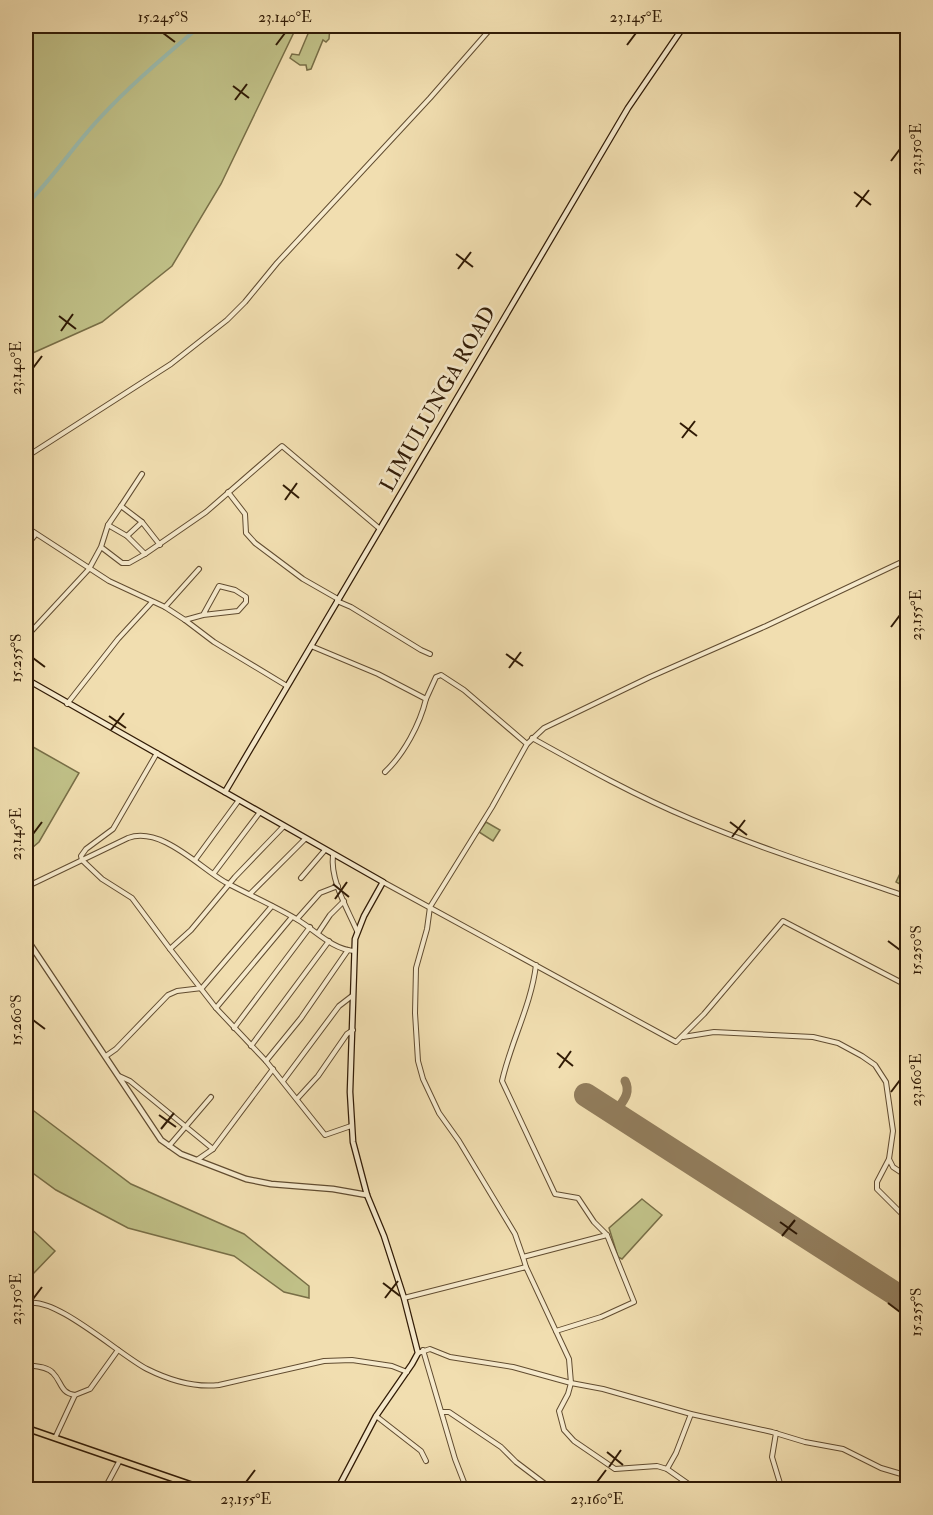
<svg xmlns="http://www.w3.org/2000/svg" width="933" height="1515" viewBox="0 0 933 1515" font-family="'IM FELL Double Pica',serif">
<style>
.green{fill:#c0c087;stroke:#786e46;stroke-width:1.5}
.lines{fill:none;stroke-linecap:round;stroke-linejoin:round}
.canal{stroke:#9bbcaf;stroke-width:4}
.taxiway{stroke:#917c5b;stroke-width:9}
.runway{stroke:#917c5b;stroke-width:24}
.minor-casing{stroke:#614c30;stroke-width:6}
.tertiary-casing{stroke:#614c30;stroke-width:7}
.secondary-casing{stroke:#311b06;stroke-width:7}
.primary-casing{stroke:#311b06;stroke-width:8}
.minor{stroke:#f6eacc;stroke-width:4}
.tertiary{stroke:#f6eacc;stroke-width:4.5}
.secondary{stroke:#f6eacc;stroke-width:4.5}
.primary{stroke:#f1deb0;stroke-width:5}
.ticks{fill:none;stroke:#311b06;stroke-width:2}
.labels{text-anchor:middle;dominant-baseline:central;stroke-width:5;stroke-linejoin:round;paint-order:stroke}
.street-label{font-size:21px;fill:#311b06;stroke:#f6eacc}
.neatline{fill:none;stroke:#311b06;stroke-width:2}
.ticks-label{font-size:15px;text-anchor:middle;fill:#311b06}
</style>
<rect width="100%" height="100%" fill="#f1deb0"/>
<filter id="stains"><feTurbulence type="fractalNoise" baseFrequency=".00333" numOctaves="4"/><feColorMatrix values="0 0 0 0 .2 0 0 0 0 .09 0 0 0 0 .02 0 0 0 .5 -.17"/></filter>
<radialGradient id="worn" r=".72"><stop offset=".6" stop-color="#630" stop-opacity="0"/><stop offset="1" stop-color="#630" stop-opacity=".3"/></radialGradient>
<g class="green">
<polygon points="26,26 297,26 221,184 172,266 102,322 26,356"/>
<polygon points="317,26 330,26 329,39 326,42 323,40 311,69 307,70 306,65 300,65 290,58 292,54 299,55 310,29"/>
<polygon points="26,743 79,773 39,842 26,853"/>
<polygon points="486,822 500,830 493,841 479,832"/>
<polygon points="907,859 907,888 896,882"/>
<polygon points="26,1105 131,1184 244,1234 309,1286 309,1298 284,1292 234,1256 128,1228 56,1190 26,1168"/>
<polygon points="642,1199 662,1215 622,1259 618,1257 609,1228"/>
<polygon points="26,1224 55,1251 33,1274 26,1267"/>
</g>
<g class="lines">
<path class="canal" d="M26,205C52,179 72,148 98,120C129,86 165,56 200,26"/>
<path class="taxiway" d="M614,1114C621,1103 632,1094 625,1081"/>
<polyline class="runway" points="586,1095 908,1302"/>
<defs>
<g id="minor">
<polyline points="26,457 171,364 227,320 245,302 277,263 430,98 493,26"/>
<polyline points="142,474 121,506 142,522 160,545"/>
<polyline points="228,492 245,514 246,533 255,543 303,579 338,599"/>
<polyline points="108,525 121,506"/>
<polyline points="26,527 109,581 165,607 185,620 203,615 238,611 246,602 246,597 235,590 219,586 203,615"/>
<polyline points="127,536 142,522"/>
<polyline points="26,546 36,534"/>
<polyline points="145,554 206,512 282,446 380,529"/>
<polyline points="337,601 351,607 421,650 430,654"/>
<polyline points="165,607 199,569"/>
<polyline points="185,620 214,642 287,686"/>
<polyline points="26,637 89,569 101,547 108,525 127,536 145,554 129,563 122,563 101,547"/>
<path d="M311,646L378,674L426,699C420,724 404,754 385,772"/>
<polyline points="426,699 436,677 441,675 464,690 527,744"/>
<polyline points="67,704 118,639 152,602"/>
<path d="M532,738C584,767 636,796 691,819C762,849 835,872 908,897"/>
<polyline points="157,753 113,829 86,849 81,856 82,860 102,879 132,898 170,949 216,1008 266,1061 325,1135 351,1126"/>
<path d="M333,855C330,880 347,908 357,931"/>
<polyline points="195,860 239,800"/>
<polyline points="214,873 260,812"/>
<polyline points="301,878 325,850"/>
<polyline points="383,882 676,1042 704,1014 783,921 908,986"/>
<path d="M26,887L128,838C161,826 199,867 225,882C249,895 275,906 298,920C316,931 332,949 354,951"/>
<polyline points="250,894 305,839"/>
<polyline points="297,919 320,893 338,886"/>
<polyline points="318,933 330,915 344,901"/>
<polyline points="170,949 191,930 235,877 284,826"/>
<path d="M536,965C531,1006 511,1041 502,1081L555,1194L578,1198L594,1222L607,1235"/>
<polyline points="216,1008 292,917"/>
<polyline points="234,1028 310,927"/>
<polyline points="683,1037 714,1032 813,1037 838,1043 862,1056 875,1065 886,1082 893,1131 889,1159 893,1167 908,1177"/>
<polyline points="251,1046 329,941"/>
<polyline points="106,1056 116,1049 168,995 177,991 202,988 272,906"/>
<polyline points="266,1061 301,1018 348,950"/>
<polyline points="119,1076 130,1081 213,1149"/>
<polyline points="283,1081 339,1006 352,996"/>
<polyline points="297,1099 318,1076 347,1034 353,1030"/>
<polyline points="169,1146 211,1097"/>
<polyline points="889,1159 877,1182 877,1189 908,1220"/>
<polyline points="197,1160 213,1149 273,1069"/>
<polyline points="523,1257 515,1234 459,1141 439,1113 423,1079 418,1061 415,1013 416,968 427,929 430,907 492,807 527,744 544,728 650,677 766,626 908,559"/>
<polyline points="526,1267 523,1257 607,1235 634,1302 601,1317 556,1331"/>
<polyline points="404,1298 526,1267 569,1359 571,1383 568,1394 559,1411 564,1430 574,1441 615,1469 657,1466 667,1469 676,1453 691,1414"/>
<path d="M26,1304C52,1293 121,1356 147,1369C169,1380 193,1388 219,1385L324,1361L352,1360L392,1366L407,1372"/>
<polyline points="423,1350 455,1459 467,1490"/>
<polyline points="418,1353 430,1349 450,1357 513,1367 571,1383 603,1389 691,1414 772,1432 805,1442 843,1449 881,1468 908,1476"/>
<path d="M26,1365C34,1366 47,1366 53,1373C62,1382 60,1393 75,1395"/>
<polyline points="442,1412 449,1412 501,1447 516,1462 553,1490"/>
<polyline points="376,1416 421,1451 426,1461"/>
<polyline points="776,1433 772,1457 782,1490"/>
<polyline points="55,1438 75,1395 90,1389 118,1350"/>
<polyline points="667,1469 697,1490"/>
<polyline points="104,1490 120,1460"/>
</g>
<polyline id="tertiary" points="26,938 161,1140 181,1154 246,1179 271,1184 333,1189 367,1195"/>
<g id="secondary">
<polyline points="26,679 383,882 364,916 355,939 350,1092 353,1142 367,1195 384,1236 404,1298 418,1353 412,1364 376,1416 337,1490"/>
<polyline points="225,792 628,108 684,26"/>
</g>
<polyline id="primary" points="26,1428 206,1490"/>
</defs>
<use href="#minor" class="minor-casing"/>
<use href="#tertiary" class="tertiary-casing"/>
<use href="#secondary" class="secondary-casing"/>
<use href="#primary" class="primary-casing"/>
<use href="#minor" class="minor"/>
<use href="#tertiary" class="tertiary"/>
<use href="#secondary" class="secondary"/>
<use href="#primary" class="primary"/>
</g>
<path class="ticks" d="M163,33L175,42M276,45L285,33M627,45L636,33M233,86L249,98M235,100L247,84M891,161L900,149M854,192L871,205M856,207L869,190M456,254L473,267M458,269L471,252M59,316L76,329M61,331L73,314M33,368L42,356M680,423L697,436M682,438L695,421M283,485L299,498M285,500L297,483M891,627L900,615M506,654L523,666M33,658L45,667M509,668L521,652M109,716L126,728M111,730L124,713M730,822L747,835M33,834L42,822M732,837L745,820M333,884L349,897M335,899L347,882M888,941L900,950M33,1020L45,1029M557,1053L573,1066M559,1068L571,1051M891,1092L900,1080M159,1115L176,1127M161,1129L174,1113M780,1222L797,1234M782,1236L795,1220M383,1283L400,1296M385,1298L398,1281M33,1299L42,1287M888,1303L900,1312M607,1452L623,1465M609,1467L621,1450M246,1482L255,1470M597,1482L606,1470"/>
<g class="labels">
<g class="street-label">
<text transform="translate(438 399) rotate(-60)">LIMULUNGA ROAD</text>
</g>
</g>
<rect width="933" height="1515" fill="none" stroke="#f1deb0" stroke-width="66"/>
<rect x="33" y="33" width="867" height="1449" class="neatline"/>
<g class="ticks-label">
<text x="163" y="22">15.245°S</text>
<text x="285" y="22">23.140°E</text>
<text x="636" y="22">23.145°E</text>
<text transform="translate(916 149) rotate(-90)" y="5">23.150°E</text>
<text transform="translate(16 368) rotate(-90)" y="5">23.140°E</text>
<text transform="translate(916 615) rotate(-90)" y="5">23.155°E</text>
<text transform="translate(16 658) rotate(-90)" y="5">15.255°S</text>
<text transform="translate(16 834) rotate(-90)" y="5">23.145°E</text>
<text transform="translate(916 950) rotate(-90)" y="5">15.250°S</text>
<text transform="translate(16 1020) rotate(-90)" y="5">15.260°S</text>
<text transform="translate(916 1080) rotate(-90)" y="5">23.160°E</text>
<text transform="translate(16 1299) rotate(-90)" y="5">23.150°E</text>
<text transform="translate(916 1312) rotate(-90)" y="5">15.255°S</text>
<text x="246" y="1504">23.155°E</text>
<text x="597" y="1504">23.160°E</text>
</g>
<rect width="100%" height="100%" filter="url(#stains)"/>
<rect width="100%" height="100%" fill="url(#worn)"/>
</svg>
